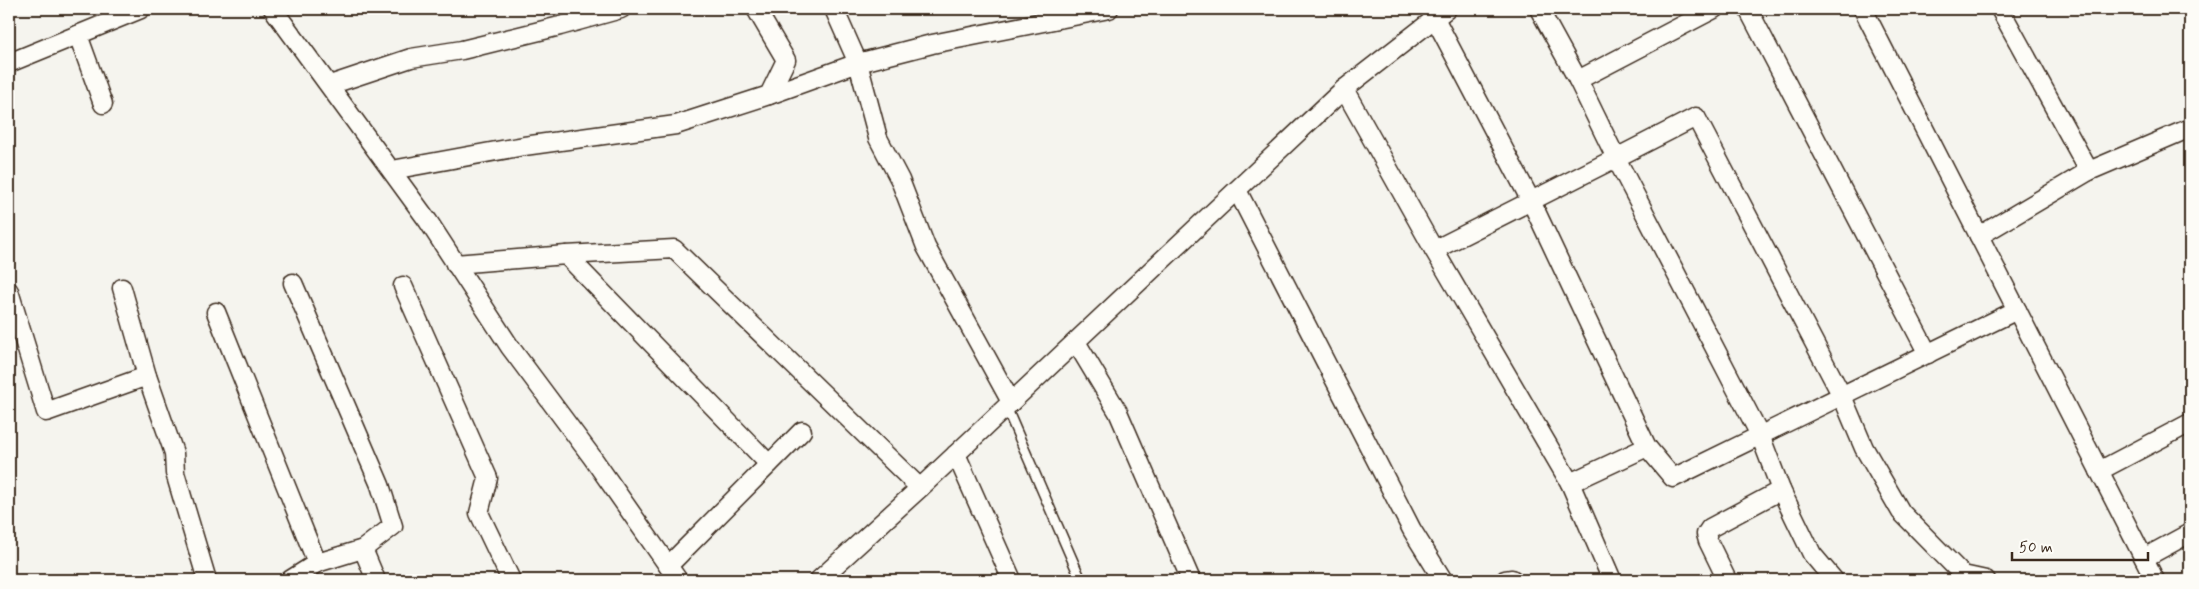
<svg xmlns="http://www.w3.org/2000/svg" width="2199" height="589" viewBox="0 0 2199 589" font-family="Mynerve,sans-serif">
<style>
.lines{fill:none;stroke-linecap:round;stroke-linejoin:round}
.service-casing{stroke:#3b2a1e;stroke-width:12}
.minor-casing{stroke:#3b2a1e;stroke-width:21}
.service{stroke:#fdfcf7;stroke-width:9}
.minor{stroke:#fdfcf7;stroke-width:18}
</style>
<rect width="100%" height="100%" fill="#f5f4ee"/>
<filter id="ink" filterUnits="userSpaceOnUse"><feTurbulence type="fractalNoise" baseFrequency=".02" numOctaves="2"/><feDisplacementMap in="SourceGraphic" scale="10" xChannelSelector="R" yChannelSelector="G"/><feConvolveMatrix kernelMatrix="1 2 1 2 8 2 1 2 1" color-interpolation-filters="sRGB"/></filter>
<g filter="url(#ink)">
<g class="lines">
<defs>
<polyline id="service" points="1006,407 1081,580"/>
<g id="minor">
<polyline points="273,9 428,221 510,347 592,457 678,580"/>
<polyline points="834,9 858,63 932,44 1109,9"/>
<polyline points="1430,9 1531,201 1434,250"/>
<polyline points="1539,9 1578,80"/>
<polyline points="1748,9 1928,354"/>
<polyline points="1863,9 2155,580"/>
<polyline points="2000,9 2089,171"/>
<polyline points="78,35 103,104"/>
<polyline points="9,63 141,9"/>
<polyline points="330,85 411,58 462,50 560,26 621,9"/>
<polyline points="1344,89 1434,250 1570,483 1647,447 1673,478 2017,310"/>
<polyline points="769,95 858,63 878,138 900,180 926,247 1011,402"/>
<polyline points="392,170 524,146 676,125 769,95 786,60 756,9"/>
<polyline points="1237,190 1412,530 1443,580"/>
<polyline points="1979,236 2089,171 2190,128"/>
<polyline points="566,255 674,249 920,488"/>
<polyline points="455,264 566,255 769,464"/>
<polyline points="403,286 488,478 479,513 511,580"/>
<polyline points="122,288 147,376 174,453 175,473 207,580"/>
<polyline points="9,291 46,412 147,376"/>
<polyline points="216,312 317,563"/>
<polyline points="1076,342 1118,412 1191,580"/>
<polyline points="1647,447 1531,201 1616,158 1578,80 1714,9"/>
<polyline points="956,454 1012,580"/>
<polyline points="2099,471 2190,423"/>
<polyline points="1570,483 1612,580"/>
<polyline points="363,549 376,580"/>
<polyline points="2144,558 2190,533"/>
<polyline points="668,566 802,431"/>
<polyline points="290,580 317,563 363,549 393,526 380,485 293,283"/>
<polyline points="819,580 920,488 1344,89 1447,9"/>
<polyline points="1505,580 1512,579 1513,580"/>
<polyline points="1727,580 1708,541 1706,534 1710,528 1781,490"/>
<polyline points="1834,580 1812,554 1781,490 1760,435 1616,158 1696,117 1842,396 1864,448 1901,512 1963,575 1986,580"/>
</g>
</defs>
<use href="#service" class="service-casing"/>
<use href="#minor" class="minor-casing"/>
<use href="#service" class="service"/>
<use href="#minor" class="minor"/>
</g>
</g>
<rect width="2199" height="589" fill="none" stroke="#fdfcf7" stroke-width="30"/>
<rect x="15" y="15" width="2169" height="559" fill="none" stroke="#3b2a1e" stroke-width="2" filter="url(#ink)"/>
<path d="M2012 552v8h136v-8" fill="none" stroke="#3b2a1e" stroke-width="2.5"/>
<text x="2019" y="552" font-size="15" fill="#3b2a1e" stroke="#fdfcf7" stroke-width="4" paint-order="stroke">50 m</text>
</svg>
